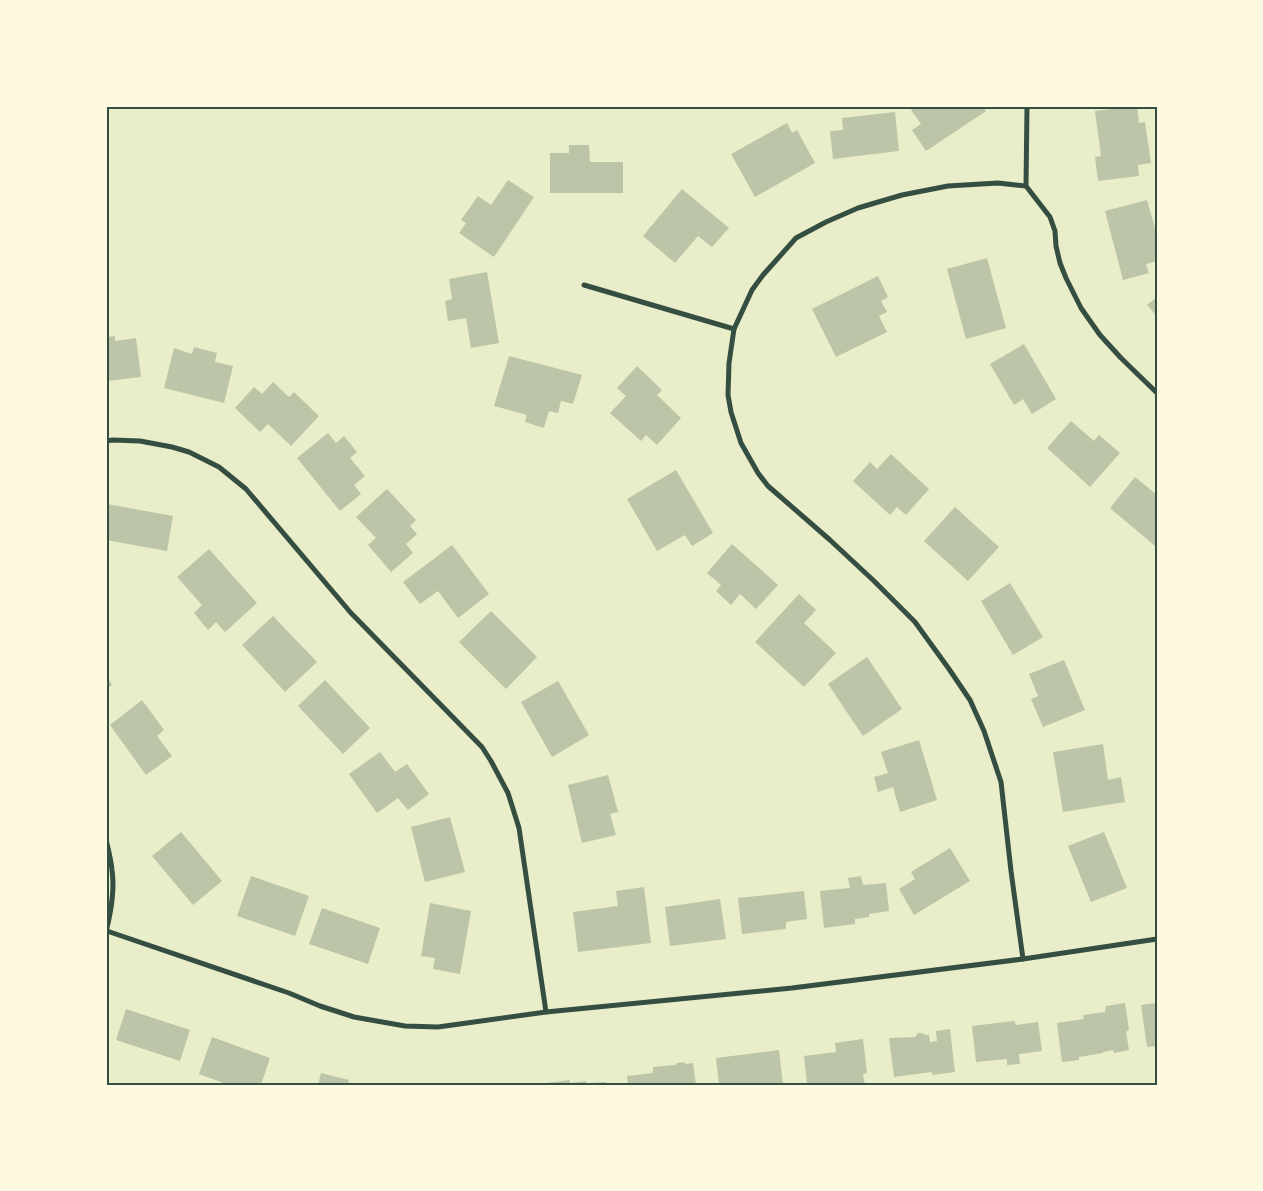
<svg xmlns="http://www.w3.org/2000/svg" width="1263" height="1191" viewBox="0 0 1263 1191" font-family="'Space Grotesk',sans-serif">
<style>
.building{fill:#bcc5a7}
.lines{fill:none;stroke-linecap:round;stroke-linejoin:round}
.minor{stroke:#344e41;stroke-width:5}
.neatline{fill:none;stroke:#344e41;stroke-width:2}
</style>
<rect width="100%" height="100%" fill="#e9edc9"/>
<g class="building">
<polygon points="917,106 983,106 986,111 926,151 912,130 921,124 911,110"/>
<polygon points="1137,106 1139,123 1145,122 1151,163 1138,165 1139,176 1098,181 1095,157 1101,156 1095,111"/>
<polygon points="895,112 899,151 833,159 830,131 843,130 842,118"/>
<polygon points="787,123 792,133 797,130 815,163 755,197 731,154"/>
<polygon points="569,145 589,145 590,162 623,162 623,193 550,193 550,153 569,153"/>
<polygon points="508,180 534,197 494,257 459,233 466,223 461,220 478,196 491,205"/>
<polygon points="682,189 729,228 712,247 698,236 675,263 643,236"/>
<polygon points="1147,200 1157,235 1157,261 1146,264 1149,273 1123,280 1105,211"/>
<polygon points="987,258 1006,328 966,339 947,269"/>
<polygon points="487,272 499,343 471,348 466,318 448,321 445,301 452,299 449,279"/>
<polygon points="878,276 888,297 881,301 887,312 879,316 887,332 836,357 812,309"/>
<polygon points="1157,297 1157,316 1147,305"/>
<polygon points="115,336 115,341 136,338 141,377 106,381 106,337"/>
<polygon points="1024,344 1056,399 1032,414 1023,399 1014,405 990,364"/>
<polygon points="194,347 217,353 215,362 233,366 224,403 164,388 174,348 192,354"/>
<polygon points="509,356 582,375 573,404 561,401 558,413 549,411 544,428 525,422 527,415 494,406"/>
<polygon points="637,366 662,390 657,395 681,418 657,445 646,435 641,441 610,413 626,396 617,388"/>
<polygon points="273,382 289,397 294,392 319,416 291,446 268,424 260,432 235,408 254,387 262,394"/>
<polygon points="1071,421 1094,441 1099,435 1120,453 1090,487 1047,448"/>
<polygon points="328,433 336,443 344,436 357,452 350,458 365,476 354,485 361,494 340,511 297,458"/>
<polygon points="891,454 929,489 906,515 897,507 890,515 853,481 870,462 877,469"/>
<polygon points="676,470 713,533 692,546 685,535 657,551 627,499"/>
<polygon points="1135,477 1157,495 1157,545 1155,546 1110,508"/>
<polygon points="387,489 416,520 410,526 417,534 406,544 413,553 391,572 368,545 376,538 356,517"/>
<polygon points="107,504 173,516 167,551 106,540"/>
<polygon points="955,507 999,547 968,581 924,541"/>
<polygon points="732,544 778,585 756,609 740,594 731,605 716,591 721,585 707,573"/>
<polygon points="452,545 489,594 458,618 438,591 420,604 403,582"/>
<polygon points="209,549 257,603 225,632 216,622 208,630 194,613 202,605 177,577"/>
<polygon points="1010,583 1043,637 1013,655 981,601"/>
<polygon points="799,594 816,610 804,623 836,653 804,687 755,642"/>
<polygon points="491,611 537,657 506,689 459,642"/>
<polygon points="273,616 317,662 285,692 242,645"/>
<polygon points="867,657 902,709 863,736 828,684"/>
<polygon points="1064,660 1085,710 1043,727 1031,699 1038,696 1029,674"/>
<polygon points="106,675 112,685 106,689"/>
<polygon points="325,680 370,728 343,754 298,706"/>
<polygon points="558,681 589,735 552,757 521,702"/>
<polygon points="142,700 164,730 157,736 172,756 146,775 110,725"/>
<polygon points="919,740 937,800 900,812 893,787 878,792 874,777 888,773 881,752"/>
<polygon points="1103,744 1108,780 1121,777 1125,802 1063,812 1053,752"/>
<polygon points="380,752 395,772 407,764 429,794 408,810 398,798 377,813 349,774"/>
<polygon points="608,775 618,812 610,814 616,835 582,843 568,785"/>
<polygon points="450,817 465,872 425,882 411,827"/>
<polygon points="181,832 222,881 193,905 152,856"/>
<polygon points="1104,832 1127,888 1091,902 1068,846"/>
<polygon points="950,848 970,881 914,915 899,889 915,879 911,872"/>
<polygon points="251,876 309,896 295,936 237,916"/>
<polygon points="861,876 863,885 886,883 889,911 869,914 869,917 855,919 855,924 824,928 820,891 850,888 848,878"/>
<polygon points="644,887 651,943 578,952 573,912 618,906 616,891"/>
<polygon points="804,891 807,919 786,922 786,929 742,934 738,898"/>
<polygon points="720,899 726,939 670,946 665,907"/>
<polygon points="430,903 471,911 460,974 433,969 435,958 421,956"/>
<polygon points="322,908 380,928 368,964 309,944"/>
<polygon points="1125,1003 1129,1030 1126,1032 1129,1050 1114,1053 1113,1050 1103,1052 1103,1053 1079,1057 1079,1060 1062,1062 1057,1023 1084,1019 1083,1015 1105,1012 1106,1006"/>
<polygon points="1157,1003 1157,1046 1147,1047 1141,1005"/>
<polygon points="126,1009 190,1030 180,1061 116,1040"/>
<polygon points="1014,1021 1016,1025 1038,1022 1042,1051 1019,1054 1020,1064 1007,1065 1007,1059 976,1062 972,1026"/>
<polygon points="950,1029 955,1072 932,1075 932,1072 894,1077 889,1038 915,1037 918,1033 921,1033 926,1035 929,1035 930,1042 937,1041 936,1031"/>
<polygon points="212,1037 270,1058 261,1085 229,1085 199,1074"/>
<polygon points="863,1039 867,1073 863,1074 865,1085 807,1085 804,1056 836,1052 835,1043"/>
<polygon points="779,1050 783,1085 719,1085 716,1058"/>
<polygon points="683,1062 686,1064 693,1063 696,1085 628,1085 627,1076 653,1073 653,1067 675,1065 677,1063"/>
<polygon points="321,1073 349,1080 348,1085 318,1085"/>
<polygon points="570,1080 570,1083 586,1081 586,1085 546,1085 546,1083"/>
<polygon points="606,1082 607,1085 591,1085 591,1083"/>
</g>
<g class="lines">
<g class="minor">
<polyline points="1027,106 1026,186 1050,217 1055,231 1056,246 1060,263 1066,278 1081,308 1100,335 1121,358 1157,393"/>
<polyline points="584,285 734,329"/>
<polyline points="106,441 113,440 140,441 172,447 189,452 219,467 246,489 351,613 482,747 491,761 508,793 519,828 546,1012"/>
<path d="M106,839C108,849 111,859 112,870C115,890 111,912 106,932"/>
<polyline points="107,931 289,993 320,1006 354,1017 405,1026 438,1027 546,1012 792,988 1023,959 1157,939"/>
<polyline points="1023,959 1011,871 1001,782 984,731 970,700 949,669 915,622 874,581 830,540 768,486 758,473 741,443 731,412 728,395 729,363 734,329 752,290 763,275 796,238 826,222 858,208 902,195 948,186 998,183 1026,186"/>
</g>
</g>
<rect width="1263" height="1191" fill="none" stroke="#fefae0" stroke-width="215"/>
<rect x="108" y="108" width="1048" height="976" class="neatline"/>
</svg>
